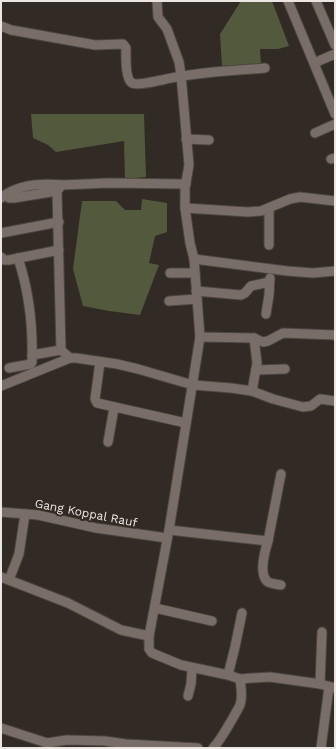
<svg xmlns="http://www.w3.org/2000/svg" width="336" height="749" viewBox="0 0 336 749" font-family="'Work Sans',sans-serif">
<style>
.green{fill:#52593d}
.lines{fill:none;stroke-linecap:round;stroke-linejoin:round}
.minor-casing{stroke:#4c4641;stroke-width:11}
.minor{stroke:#786e67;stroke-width:9}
.labels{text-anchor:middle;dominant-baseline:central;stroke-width:4;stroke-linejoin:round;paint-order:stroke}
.street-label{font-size:12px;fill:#ece6e3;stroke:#322a24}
</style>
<rect width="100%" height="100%" fill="#322a24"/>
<g class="green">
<polygon points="241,1 272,1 289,46 278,49 260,49 261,64 222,66 220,34"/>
<polygon points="31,114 144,114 146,177 125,179 124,141 56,152 48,145 33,138"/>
<polygon points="142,199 167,203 167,232 155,236 149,263 159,265 140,315 109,311 83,306 73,269 82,201 116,201 125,210 141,210"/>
</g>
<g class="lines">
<defs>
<g id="minor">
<polyline points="157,1 158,17 167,29 179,62 181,75 189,165 185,188 185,208 190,243 194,259 200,337 169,530 149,636 149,649 152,653 181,665 228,675 240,679 252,678 270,677 320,684 335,688"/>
<polyline points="288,1 335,114"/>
<polyline points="316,1 335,45"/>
<path d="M1,26L11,30L95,45L123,44L126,48C126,55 125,79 132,83C137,86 156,81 162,80C196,72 231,71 265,68"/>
<polyline points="314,63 335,54"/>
<polyline points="315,133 335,124"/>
<polyline points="186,139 209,140"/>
<polyline points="331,159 335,158"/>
<polyline points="7,194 9,198 14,198 57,191"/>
<path d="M1,198C18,184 41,183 62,185"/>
<polyline points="185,208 248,212 261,211 290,199 300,197 335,201"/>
<polyline points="269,208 269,245"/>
<polyline points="1,233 59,222"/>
<polyline points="1,257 4,260 9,260 59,250"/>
<polyline points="194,259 287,271 313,273 335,271"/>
<polyline points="170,273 195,273"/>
<polyline points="196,291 241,295 245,293 251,286 269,282"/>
<polyline points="169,301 197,299"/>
<polyline points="266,314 269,295 270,278"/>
<polyline points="200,337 254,338 263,342 268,341 283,333 335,335"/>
<polyline points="32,355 61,350"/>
<polyline points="70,358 61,350 57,191 62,185 109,183 186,184"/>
<polyline points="100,362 95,399 97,403 186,423"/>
<path d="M9,368L31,364L32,362C33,328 29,291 18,258"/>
<polyline points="256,370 285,369"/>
<polyline points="1,386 70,358 76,358 117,364 138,369 193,385 231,388 252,391 273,399 303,407 311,406 320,399 335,401"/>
<polyline points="252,391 257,363 254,338"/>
<polyline points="108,442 114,408"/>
<polyline points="1,512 38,515 96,528 167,538"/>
<polyline points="169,530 268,541 281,474"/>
<path d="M268,541C265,550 258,575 268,582C272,584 277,584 281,585"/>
<polyline points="1,577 68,603 121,630 149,636"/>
<polyline points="9,580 19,554 25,514"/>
<polyline points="155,608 212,621"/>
<polyline points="228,675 235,647 242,613"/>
<polyline points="320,684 322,632"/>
<polyline points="188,696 191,684 192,668"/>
<polyline points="1,728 47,743 67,740 105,741 126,744 198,748"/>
<path d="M213,748C219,743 236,713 240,705C243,697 241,687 240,679"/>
<polyline points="321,748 329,687"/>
</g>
</defs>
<use href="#minor" class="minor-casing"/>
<use href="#minor" class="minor"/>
</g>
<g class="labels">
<g class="street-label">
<text transform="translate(86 513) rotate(11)">Gang Koppal Rauf</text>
</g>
</g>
<rect width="336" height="749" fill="none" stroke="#ece6e3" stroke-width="4"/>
</svg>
